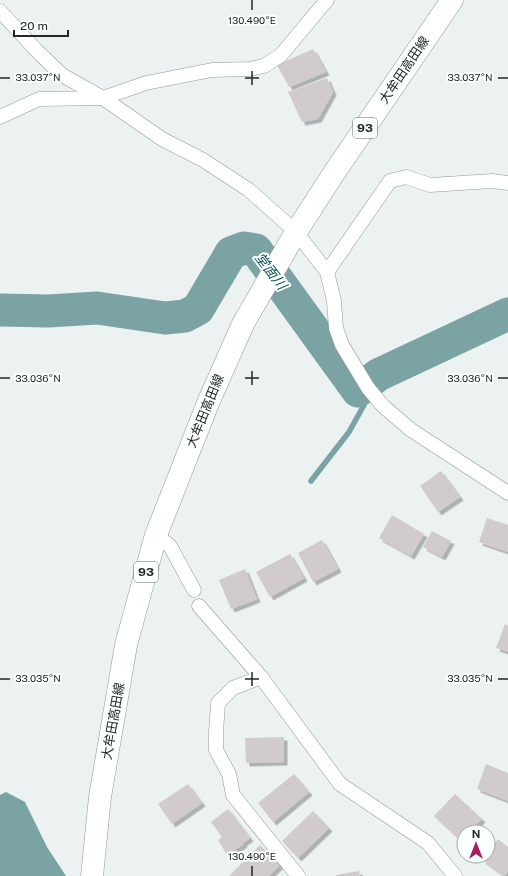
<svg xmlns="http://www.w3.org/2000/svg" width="508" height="876" viewBox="0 0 508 876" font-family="'Public Sans','Noto Sans JP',sans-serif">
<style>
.water{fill:#7ba3a3}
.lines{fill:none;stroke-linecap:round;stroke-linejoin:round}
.stream{stroke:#7ba3a3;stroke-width:5.5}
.river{stroke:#7ba3a3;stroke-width:33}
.building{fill:#d1cbcd;filter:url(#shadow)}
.minor-casing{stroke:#929797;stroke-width:15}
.primary-casing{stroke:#929797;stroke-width:23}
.minor{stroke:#fff;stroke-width:14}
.primary{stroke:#fff;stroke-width:22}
.ticks{fill:none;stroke:#242626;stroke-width:1.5}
.labels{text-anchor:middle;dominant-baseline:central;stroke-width:4;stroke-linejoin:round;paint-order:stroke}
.shield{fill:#faffff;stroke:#646767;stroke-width:1}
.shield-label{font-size:12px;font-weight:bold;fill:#242626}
.street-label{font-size:13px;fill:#242626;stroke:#faffff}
.water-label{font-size:14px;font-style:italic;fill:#165252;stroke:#faffff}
.ticks-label{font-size:10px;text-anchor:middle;fill:#242626;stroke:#faffff;stroke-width:4;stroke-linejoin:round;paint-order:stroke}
</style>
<defs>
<filter id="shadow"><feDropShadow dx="3.5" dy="3.5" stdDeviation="0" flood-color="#0004"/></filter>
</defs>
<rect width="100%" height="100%" fill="#ecf2f2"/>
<polygon class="water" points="6,792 25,802 47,847 66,876 0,876 0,795"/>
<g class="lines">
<polyline class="stream" points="311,481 349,432 364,405 363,397 358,391"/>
<polyline class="river" points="0,310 48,311 97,308 165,318 185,316 198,309 231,253 244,248 256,250 358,391 378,375 508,314"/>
</g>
<g class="building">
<polygon points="313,49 326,72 289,87 277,65"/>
<polygon points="327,78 333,92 318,119 302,122 288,92"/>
<polygon points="441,471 460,497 438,512 420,486"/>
<polygon points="392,515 424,534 411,556 379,538"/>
<polygon points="487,518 508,525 508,552 479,542"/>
<polygon points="432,531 451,541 442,557 423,547"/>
<polygon points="322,540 338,569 313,582 298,553"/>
<polygon points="290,554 304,578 270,597 256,572"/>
<polygon points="245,569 257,599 231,609 219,580"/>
<polygon points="505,624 508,626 508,652 496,648"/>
<polygon points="284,737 284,762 246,763 245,738"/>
<polygon points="486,764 508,773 508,801 477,789"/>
<polygon points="294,774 309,792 273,822 258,803"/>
<polygon points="188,784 202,803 172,824 158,804"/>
<polygon points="455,794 482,819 469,832 464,832 464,837 461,841 434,816"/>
<polygon points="228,809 250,838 243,843 244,844 227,855 218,840 222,837 211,822"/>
<polygon points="313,811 329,828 298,858 282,841"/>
<polygon points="498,839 508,847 508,871 504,876 482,860 485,856 488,856 488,852"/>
<polygon points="260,845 280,865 269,876 229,876"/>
<polygon points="359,871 360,876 336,876 336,875"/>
</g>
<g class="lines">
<defs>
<g id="minor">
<polyline points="0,11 37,51 62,75 103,98 162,139 203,160 249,190 296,232 327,272 334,301 336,328 342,345 368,388 383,406 411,430 508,493"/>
<polyline points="0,117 39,99 103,98 146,83 212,70 250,69 264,66 281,55 327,0"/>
<polyline points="327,272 390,181 406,177 430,185 492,181 508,183"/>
<polyline points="156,535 170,546 194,590"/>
<polyline points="199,606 261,677 340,784 428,843 455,876"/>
<polyline points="261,677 233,688 218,703 216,732 216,750 229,774 233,795 298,876"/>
</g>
<polyline id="primary" points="92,876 100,797 126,645 156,535 208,403 243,324 296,232 334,173 452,0"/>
</defs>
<use href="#minor" class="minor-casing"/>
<use href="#primary" class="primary-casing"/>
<use href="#minor" class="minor"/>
<use href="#primary" class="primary"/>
</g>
<path class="ticks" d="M252,0V10M252,71V85M0,78H10M245,78H259M498,78H508M252,371V385M0,378H10M245,378H259M498,378H508M252,672V686M0,679H10M245,679H259M498,679H508M252,866V876"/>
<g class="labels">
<g class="shield">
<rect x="353" y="118" width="24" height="20" rx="3"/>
<rect x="134" y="562" width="24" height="20" rx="3"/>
</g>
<g class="shield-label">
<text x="365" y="128">93</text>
<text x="146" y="572">93</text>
</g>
<g class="street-label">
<text transform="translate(404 70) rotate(-56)">大牟田高田線</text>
<text transform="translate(205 411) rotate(-68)">大牟田高田線</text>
<text transform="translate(113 721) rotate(-80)">大牟田高田線</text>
</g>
<g class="water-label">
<text transform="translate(271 271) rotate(53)">堂面川</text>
</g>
</g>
<g class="ticks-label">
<text x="252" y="24">130.490°E</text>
<text x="38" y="81">33.037°N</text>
<text x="470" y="81">33.037°N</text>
<text x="38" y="382">33.036°N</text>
<text x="470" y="382">33.036°N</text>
<text x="38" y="682">33.035°N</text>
<text x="470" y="682">33.035°N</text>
<text x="252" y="860">130.490°E</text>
</g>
<g transform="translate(476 844)"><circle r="19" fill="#faffff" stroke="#a4a8a8"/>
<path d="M0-3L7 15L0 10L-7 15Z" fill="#ab1f5f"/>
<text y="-6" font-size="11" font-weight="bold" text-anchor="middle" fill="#242626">N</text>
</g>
<path d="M14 30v6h54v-6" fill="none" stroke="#242626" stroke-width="2"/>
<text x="20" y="30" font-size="12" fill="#242626" stroke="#faffff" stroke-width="3" paint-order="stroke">20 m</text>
</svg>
